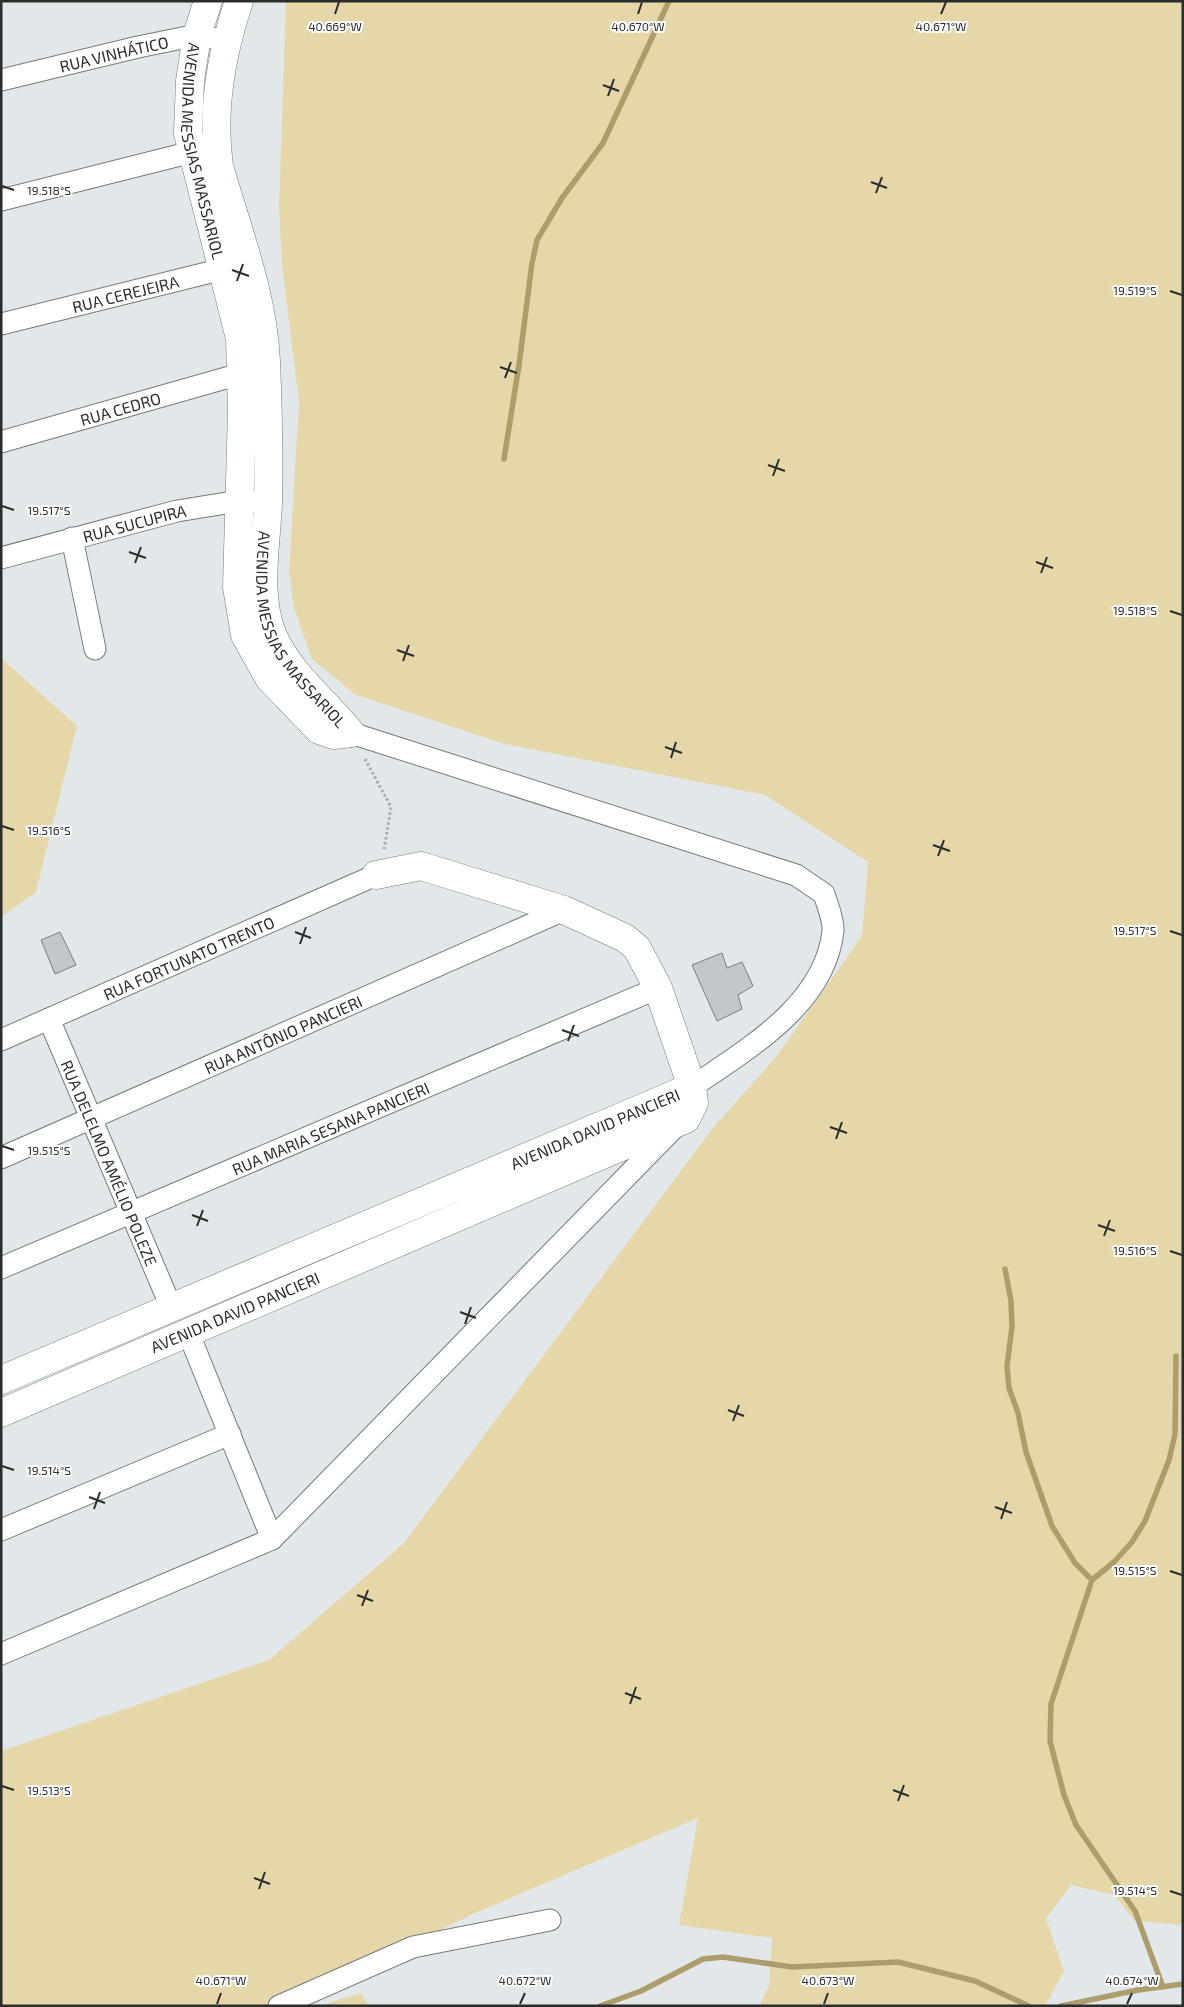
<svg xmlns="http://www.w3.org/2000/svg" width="1184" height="2007" viewBox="0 0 1184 2007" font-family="'Exo 2',sans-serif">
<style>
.green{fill:#e6d7a8}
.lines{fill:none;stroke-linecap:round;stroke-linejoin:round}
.stream{stroke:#ac9d6a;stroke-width:5.5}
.building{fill:#c2c7c9;stroke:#797e80}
.street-casing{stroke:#757a7c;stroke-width:23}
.secondary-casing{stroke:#757a7c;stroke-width:29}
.path{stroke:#a7acad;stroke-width:3;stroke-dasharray:2.5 2.5;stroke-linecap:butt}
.street{stroke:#fff;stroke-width:21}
.secondary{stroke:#fff;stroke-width:28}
.ticks{fill:none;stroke:#2a2c2d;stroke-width:2}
.labels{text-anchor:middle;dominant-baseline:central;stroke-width:4;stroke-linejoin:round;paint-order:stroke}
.street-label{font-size:16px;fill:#2a2c2d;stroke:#fff}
.ticks-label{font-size:12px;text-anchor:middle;fill:#2a2c2d;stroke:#fff;stroke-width:4;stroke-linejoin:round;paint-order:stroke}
</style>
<rect width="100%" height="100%" fill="#e2e8ea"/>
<g class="green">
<polygon points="286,1 1183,1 1183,1925 1135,1921 1114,1895 1071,1885 1046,1919 1064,1971 1045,2006 759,2006 769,1986 772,1938 679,1925 698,1818 473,1914 299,1999 273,2006 1,2006 1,1751 269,1660 404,1543 712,1129 776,1057 862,936 868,862 765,795 505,744 356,695 312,659 294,608 289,572 299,402 282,265 279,206"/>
<polygon points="1,658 77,726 36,892 1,917"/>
<polygon points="361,1993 369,2006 319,2006"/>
</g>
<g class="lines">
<g class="stream">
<polyline points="504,459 519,365 532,263 537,240 562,198 603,143 669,1"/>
<polyline points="1005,1269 1011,1301 1012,1327 1007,1366 1009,1388 1018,1413 1026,1452 1052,1526 1075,1563 1092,1580"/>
<polyline points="1163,1987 1135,1911 1076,1825 1064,1795 1050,1741 1051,1704 1092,1580 1114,1562 1132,1542 1145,1521 1169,1460 1175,1434 1176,1356"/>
<polyline points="600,2006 641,1991 703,1959 723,1957 792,1967 898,1962 975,1981 1029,2006"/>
<polyline points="1061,2006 1138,1990 1183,1984"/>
</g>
</g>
<g class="building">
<polygon points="60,932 76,965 55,974 41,940"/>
<polygon points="722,953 727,968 742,962 753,986 738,995 742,1009 717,1021 692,965"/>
</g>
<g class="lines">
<defs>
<g id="street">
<path id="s1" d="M1,80L138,47L197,35L226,41"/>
<polyline points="1,200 192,152"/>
<path id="s2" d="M1,324L223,269H238"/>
<path id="s3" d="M1,442L240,374"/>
<polyline points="72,538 95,649"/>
<path id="s4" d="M1,558L177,511L239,501L255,502"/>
<path d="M351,733L796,875L824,894C827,904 834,920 833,931C825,1005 747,1049 692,1087"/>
<path id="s5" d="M49,1019L171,1307"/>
<path id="s6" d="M1,1040L376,875"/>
<path id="s7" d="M1,1158L564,910"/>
<path id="s8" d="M1,1268L658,988"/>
<polyline points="188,1332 272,1539"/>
<polyline points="1,1530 230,1434"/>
<polyline points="1,1654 272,1539 674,1128"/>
<polyline points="279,2006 413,1947 550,1920"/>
</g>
<g id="secondary">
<path id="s9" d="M208,1L197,35L190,81L188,133L240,338L242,411L237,587L245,635L269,678L319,730L334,735L351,733"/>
<path id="s10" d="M239,1C221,55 211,110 219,166C237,229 263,295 266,361C268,408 269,457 268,504C266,546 256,596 273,636C289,673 326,702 351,733"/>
<polyline points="376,875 421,866 564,910 625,938 637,948 658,988 692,1087"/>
<path id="s11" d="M1,1380L692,1087L694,1103L686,1119L1,1413"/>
</g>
</defs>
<use href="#street" class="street-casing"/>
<use href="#secondary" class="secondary-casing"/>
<polyline class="path" points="365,759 391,807 384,850"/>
<use href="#street" class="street"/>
<use href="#secondary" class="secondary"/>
</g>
<path class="ticks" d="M335,14L339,2M638,14L642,2M941,14L946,2M603,85L619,91M608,96L614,79M871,182L887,188M2,186L14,190M876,193L882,177M232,270L249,276M237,281L243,264M1170,291L1182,295M500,367L517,373M505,378L511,362M768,465L785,471M773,476L779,459M2,506L14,510M129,552L146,558M1036,562L1053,568M135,563L141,547M1041,573L1047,557M1170,611L1182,615M397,650L414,656M403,661L409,645M665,747L682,753M671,758L676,742M2,826L14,830M933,845L950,851M938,856L944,840M1170,931L1182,935M295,932L311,938M300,944L306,927M562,1030L579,1036M568,1041L574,1025M830,1127L847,1133M836,1139L842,1122M2,1146L14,1150M192,1215L208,1221M1098,1225L1115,1231M197,1226L203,1210M1104,1236L1110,1220M1170,1251L1182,1255M460,1312L476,1318M465,1324L471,1307M728,1410L744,1416M733,1421L739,1405M2,1466L14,1470M89,1497L105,1503M995,1507L1012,1513M94,1509L100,1492M1001,1519L1007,1502M1170,1571L1182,1575M357,1595L373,1601M362,1606L368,1590M625,1693L641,1699M630,1704L636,1687M2,1786L14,1790M893,1790L909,1796M898,1801L904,1785M254,1878L270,1884M259,1889L265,1872M1170,1891L1182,1895M217,2004L221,1993M520,2004L525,1993M824,2004L828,1993M1127,2004L1132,1993"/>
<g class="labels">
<g class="street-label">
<text stroke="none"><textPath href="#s1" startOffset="116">RUA VINHÁTICO</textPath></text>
<text stroke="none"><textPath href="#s9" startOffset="154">AVENIDA MESSIAS MASSARIOL</textPath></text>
<text stroke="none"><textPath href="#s2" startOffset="128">RUA CEREJEIRA</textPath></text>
<text stroke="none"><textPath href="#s3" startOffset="124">RUA CEDRO</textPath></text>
<text stroke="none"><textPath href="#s4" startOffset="138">RUA SUCUPIRA</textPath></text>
<text stroke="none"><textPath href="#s10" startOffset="649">AVENIDA MESSIAS MASSARIOL</textPath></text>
<text stroke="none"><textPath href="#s6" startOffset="205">RUA FORTUNATO TRENTO</textPath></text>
<text stroke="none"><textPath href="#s7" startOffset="308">RUA ANTÔNIO PANCIERI</textPath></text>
<text stroke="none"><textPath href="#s8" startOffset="358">RUA MARIA SESANA PANCIERI</textPath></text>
<text stroke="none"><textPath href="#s11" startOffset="645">AVENIDA DAVID PANCIERI</textPath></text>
<text stroke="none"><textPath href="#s5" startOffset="156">RUA DELELMO AMÉLIO POLEZE</textPath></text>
<text transform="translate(235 1312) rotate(-23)">AVENIDA DAVID PANCIERI</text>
</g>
</g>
<g class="ticks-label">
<text x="335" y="31">40.669°W</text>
<text x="638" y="31">40.670°W</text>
<text x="941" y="31">40.671°W</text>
<text x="49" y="195">19.518°S</text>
<text x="1135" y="295">19.519°S</text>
<text x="49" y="515">19.517°S</text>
<text x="1135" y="615">19.518°S</text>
<text x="49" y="835">19.516°S</text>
<text x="1135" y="935">19.517°S</text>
<text x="49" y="1155">19.515°S</text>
<text x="1135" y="1255">19.516°S</text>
<text x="49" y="1475">19.514°S</text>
<text x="1135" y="1575">19.515°S</text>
<text x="49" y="1795">19.513°S</text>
<text x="1135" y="1895">19.514°S</text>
<text x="221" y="1985">40.671°W</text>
<text x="525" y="1985">40.672°W</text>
<text x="828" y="1985">40.673°W</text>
<text x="1132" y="1985">40.674°W</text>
</g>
<rect width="1184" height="2007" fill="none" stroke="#2a2c2d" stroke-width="5"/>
</svg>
